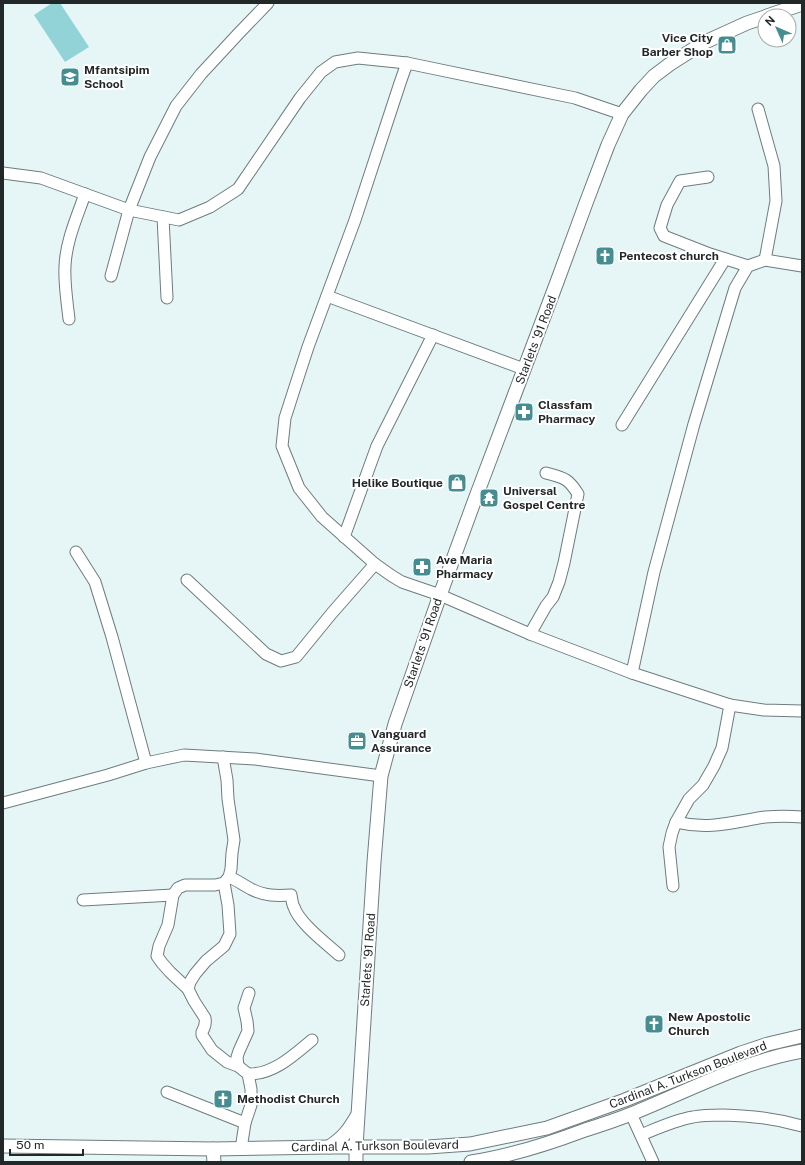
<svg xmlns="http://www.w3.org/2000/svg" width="805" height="1165" viewBox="0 0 805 1165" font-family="'Public Sans',sans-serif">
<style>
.green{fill:#92d3d7}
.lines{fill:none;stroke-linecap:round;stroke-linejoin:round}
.minor-casing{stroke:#6e7c7d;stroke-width:13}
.tertiary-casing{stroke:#6e7c7d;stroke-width:15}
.minor{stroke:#fff;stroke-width:11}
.tertiary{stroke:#fff;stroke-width:13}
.labels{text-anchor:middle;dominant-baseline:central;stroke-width:4;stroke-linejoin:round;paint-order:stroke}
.poi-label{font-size:12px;font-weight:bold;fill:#222828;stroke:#fff;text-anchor:start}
.street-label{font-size:12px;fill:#222828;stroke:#fff}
</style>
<rect width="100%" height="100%" fill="#e6f6f7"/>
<polygon class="green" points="52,3 60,3 89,47 65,62 34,15"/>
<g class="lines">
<defs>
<g id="minor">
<polyline points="407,63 400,83 355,220 308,347 294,390 285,418 282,446 299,488 322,517 375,564 392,576 402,582 440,595 530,634 632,673"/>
<polyline points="758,109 774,166 776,201 765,260"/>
<polyline points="3,173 41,178 129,210 179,220 210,207 238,189 300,98 321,72 335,62 358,58 407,63 575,98 622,114"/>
<polyline points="708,177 680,181 667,205 660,228 664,236 710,254 748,266"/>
<polyline points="163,217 167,298"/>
<polyline points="802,266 765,260 748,266 735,288 694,424 654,572 632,673 730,705 764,710 802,711"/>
<polyline points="111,276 129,210 150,157 176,106 201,74 239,33 268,3"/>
<polyline points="327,296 524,369"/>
<path d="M69,319C67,301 64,283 65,266C66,241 77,217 85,194"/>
<polyline points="622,425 725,259"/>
<polyline points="344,537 377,446 433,335"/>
<polyline points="76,552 95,582 112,637 146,763"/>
<polyline points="187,580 266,654 281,661 296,657 332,613 375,564"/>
<path d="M530,634L546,606L553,597L559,582L564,563L578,494C568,478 564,478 546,473"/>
<path d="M223,757L227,780L228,799L234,840L232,853L231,869L229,877L224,883L215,885H185L178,888L173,895L168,925L159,946L157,956L162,963L170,972L188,989L194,1001L205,1018C206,1023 205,1027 202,1032V1035L212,1050L227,1062L238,1066L248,1074L251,1089V1105L245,1123L241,1149"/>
<polyline points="3,803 108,775 146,763 184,755 255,759 381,776"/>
<path d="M676,822C709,830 733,822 765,817C777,816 790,816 802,817"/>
<path d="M229,877C237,880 243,885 251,889C264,896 277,896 291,895C292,899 292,904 294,907C299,923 327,944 339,955"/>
<polyline points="673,886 669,847 672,833 676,822 689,799 703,785 714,766 722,748 730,705"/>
<polyline points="83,900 173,895"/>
<polyline points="188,989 190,982 195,974 206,961 224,946 230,934 228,905 224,883"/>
<polyline points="238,1066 237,1057 239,1051 248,1031 247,1021 244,1008 249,993"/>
<path d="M248,1074C273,1075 294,1055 312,1040"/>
<polyline points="167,1092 245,1123"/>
<polyline points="631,1114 653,1162"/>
<path d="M641,1135C658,1128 675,1120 693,1117C703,1115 713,1115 723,1115C752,1116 774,1118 802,1126"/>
</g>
<g id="tertiary">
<polyline points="767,16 802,4"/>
<polyline points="3,1146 213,1149 329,1147 428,1147 470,1144 547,1128 625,1100 684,1076 741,1053 768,1044 802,1036"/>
<path d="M329,1147C344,1137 348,1131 357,1116"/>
<polyline points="213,1149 214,1162"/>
<polyline points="356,1162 356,1147 374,862 381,776 395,724 440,595 474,502 557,282 586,203 608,145 622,114 641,90 654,76 670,64 703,43 747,23 765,17"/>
<path d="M471,1162C511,1156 548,1144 585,1130C601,1125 616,1120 631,1114C688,1091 741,1062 802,1051"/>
</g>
</defs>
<use href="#minor" class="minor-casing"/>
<use href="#tertiary" class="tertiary-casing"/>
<use href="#minor" class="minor"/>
<use href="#tertiary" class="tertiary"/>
</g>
<defs>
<symbol id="shop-square" viewBox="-11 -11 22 22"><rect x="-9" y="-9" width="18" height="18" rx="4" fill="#458d91" stroke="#fff"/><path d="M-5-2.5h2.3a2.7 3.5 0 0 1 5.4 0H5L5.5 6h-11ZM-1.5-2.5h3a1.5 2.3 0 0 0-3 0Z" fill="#fff"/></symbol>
<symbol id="school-square" viewBox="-11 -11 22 22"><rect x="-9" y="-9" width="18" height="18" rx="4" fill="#458d91" stroke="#fff"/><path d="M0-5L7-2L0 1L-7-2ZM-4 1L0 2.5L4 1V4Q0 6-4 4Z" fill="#fff"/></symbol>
<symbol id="church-square" viewBox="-11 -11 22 22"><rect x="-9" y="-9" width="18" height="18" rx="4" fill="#458d91" stroke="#fff"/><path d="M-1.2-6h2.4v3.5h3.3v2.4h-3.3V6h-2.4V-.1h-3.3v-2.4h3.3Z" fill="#fff"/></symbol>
<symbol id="pharmacy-square" viewBox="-11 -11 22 22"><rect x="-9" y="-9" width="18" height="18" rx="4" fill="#458d91" stroke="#fff"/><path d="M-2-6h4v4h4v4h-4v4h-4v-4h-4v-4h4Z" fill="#fff"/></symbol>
<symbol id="temple-square" viewBox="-11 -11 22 22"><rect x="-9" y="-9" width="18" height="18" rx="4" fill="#458d91" stroke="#fff"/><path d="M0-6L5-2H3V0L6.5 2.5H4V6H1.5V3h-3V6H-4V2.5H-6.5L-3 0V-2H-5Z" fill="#fff"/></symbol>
<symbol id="office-square" viewBox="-11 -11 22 22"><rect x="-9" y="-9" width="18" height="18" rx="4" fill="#458d91" stroke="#fff"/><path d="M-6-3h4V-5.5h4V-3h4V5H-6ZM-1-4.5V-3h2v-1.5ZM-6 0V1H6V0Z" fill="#fff"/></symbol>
</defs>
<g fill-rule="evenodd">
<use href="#shop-square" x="716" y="34" width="22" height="22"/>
<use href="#school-square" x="59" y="66" width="22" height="22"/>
<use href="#church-square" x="594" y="245" width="22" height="22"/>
<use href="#pharmacy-square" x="513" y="401" width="22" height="22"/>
<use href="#shop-square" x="446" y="472" width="22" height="22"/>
<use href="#temple-square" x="478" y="487" width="22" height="22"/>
<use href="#pharmacy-square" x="411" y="556" width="22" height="22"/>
<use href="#office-square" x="346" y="730" width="22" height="22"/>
<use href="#church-square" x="643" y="1013" width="22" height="22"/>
<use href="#church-square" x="212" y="1088" width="22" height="22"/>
</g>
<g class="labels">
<g class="poi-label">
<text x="713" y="38" text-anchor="end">Vice City<tspan x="713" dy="14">Barber Shop</tspan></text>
<text x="84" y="70">Mfantsipim<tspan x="84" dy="14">School</tspan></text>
<text x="619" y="256">Pentecost church</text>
<text x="538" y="405">Classfam<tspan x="538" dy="14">Pharmacy</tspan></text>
<text x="443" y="483" text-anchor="end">Helike Boutique</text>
<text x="503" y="491">Universal<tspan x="503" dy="14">Gospel Centre</tspan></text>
<text x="436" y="560">Ave Maria<tspan x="436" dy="14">Pharmacy</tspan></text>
<text x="371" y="734">Vanguard<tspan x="371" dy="14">Assurance</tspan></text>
<text x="668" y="1017">New Apostolic<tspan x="668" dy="14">Church</tspan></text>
<text x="237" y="1099">Methodist Church</text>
</g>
<g class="street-label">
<text transform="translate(536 340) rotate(-69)">Starlets '91 Road</text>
<text transform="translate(423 643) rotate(-71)">Starlets '91 Road</text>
<text transform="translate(368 960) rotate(-86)">Starlets '91 Road</text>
<text transform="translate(688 1075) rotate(-21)">Cardinal A. Turkson Boulevard</text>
<text transform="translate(375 1146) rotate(-1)">Cardinal A. Turkson Boulevard</text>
</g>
</g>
<rect width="805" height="1165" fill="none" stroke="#222828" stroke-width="8"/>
<g transform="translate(777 28) rotate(315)"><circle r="19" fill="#ffffff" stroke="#a7a9a9"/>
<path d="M0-3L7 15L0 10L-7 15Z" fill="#458d91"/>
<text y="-6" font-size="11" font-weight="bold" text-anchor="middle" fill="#222828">N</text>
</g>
<path d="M10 1149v6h73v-6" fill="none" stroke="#222828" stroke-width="2"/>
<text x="16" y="1149" font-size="12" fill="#222828" stroke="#ffffff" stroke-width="3" paint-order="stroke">50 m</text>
</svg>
